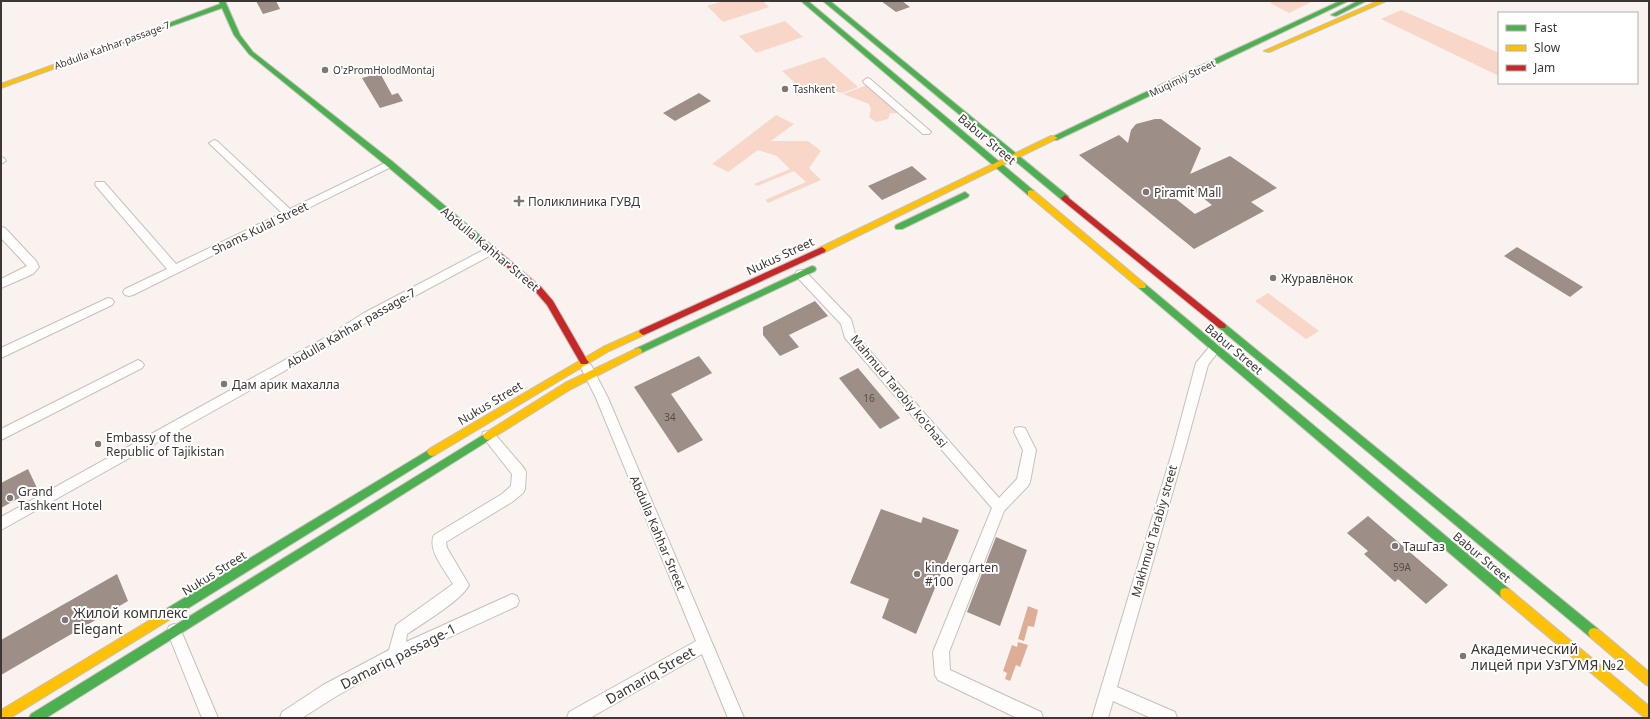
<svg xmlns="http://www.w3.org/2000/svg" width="1650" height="719" viewBox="0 0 1650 719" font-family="'Noto Sans',sans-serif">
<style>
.green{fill:#f8d7c8}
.water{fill:#dead96}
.building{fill:#9d8e87;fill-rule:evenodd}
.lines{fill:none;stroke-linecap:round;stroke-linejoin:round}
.street-casing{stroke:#c6c0bd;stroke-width:2}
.fast-casing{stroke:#c6c0bd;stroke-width:2}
.slow-casing{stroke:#c6c0bd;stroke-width:2}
.jam-casing{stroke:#c6c0bd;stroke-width:2}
.street{fill:#fefdfc;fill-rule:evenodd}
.fast{fill:#4caf50;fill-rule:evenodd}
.slow{fill:#ffc107;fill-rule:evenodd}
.jam{fill:#c62828;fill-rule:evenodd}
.poi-dot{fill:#7e7875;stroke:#fff;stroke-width:1.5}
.labels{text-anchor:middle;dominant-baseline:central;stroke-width:4;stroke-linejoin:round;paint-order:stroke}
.far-street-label{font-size:10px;fill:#3c3734;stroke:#fff}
.far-poi-label{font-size:10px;fill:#3c3734;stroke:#fff;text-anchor:start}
.number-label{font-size:10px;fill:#544d49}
.street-label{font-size:12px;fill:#3c3734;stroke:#fff}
.poi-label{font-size:12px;fill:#3c3734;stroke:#fff;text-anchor:start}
.near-poi-label{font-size:14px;fill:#3c3734;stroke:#fff;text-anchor:start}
.near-street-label{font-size:14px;fill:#3c3734;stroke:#fff}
</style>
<rect width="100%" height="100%" fill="#faf2ee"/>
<g class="green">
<polygon points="723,1 763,1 769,7 723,22 707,6"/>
<polygon points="1275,1 1313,1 1289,13 1270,3"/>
<polygon points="1401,10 1499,53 1499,76 1381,19"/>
<polygon points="785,21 803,37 756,53 739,36"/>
<polygon points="824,57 858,87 842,93 822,88 802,89 782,71"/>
<polygon points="867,85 901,113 890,113 888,119 876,122 869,117 871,109 869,104 843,94"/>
<polygon points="776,115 794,124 771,141 808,141 821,151 809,168 821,180 768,203 765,200 806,182 794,171 757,186 754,184 790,169 777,156 758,150 728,172 712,164"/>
<polygon points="1268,293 1319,331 1306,339 1255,301"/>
</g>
<g class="water">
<polygon points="1028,606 1038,610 1034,627 1028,626 1024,641 1018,639"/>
<polygon points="1018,642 1028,645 1020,667 1016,665 1010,681 1005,679 1007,673 1003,671 1012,645 1017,647"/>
</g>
<g class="building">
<polygon points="256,1 276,1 280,9 263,14"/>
<polygon points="881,1 902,1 910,7 896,12"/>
<polygon points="380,73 392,95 398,93 403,101 380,108 362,78"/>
<polygon points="699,93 711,101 675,121 663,113"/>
<path d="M1155,119H1161L1201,148L1190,174L1230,156L1277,188L1251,202L1264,211L1194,249L1079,155L1119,135L1128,143L1131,130L1136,124ZM1193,190L1212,205L1195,214L1176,199Z"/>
<polygon points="912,166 927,179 882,200 868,186"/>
<polygon points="1517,247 1583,287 1570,297 1504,256"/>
<polygon points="815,301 828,316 789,335 799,347 780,356 763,335 763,327"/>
<polygon points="699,356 712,373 671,394 703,440 678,453 634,387"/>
<polygon points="858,368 900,418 880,429 839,378"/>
<polygon points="28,469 37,488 1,508 1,483"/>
<polygon points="881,509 921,523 923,517 959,530 916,634 882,618 889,599 850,583"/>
<polygon points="1368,516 1448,585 1426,604 1398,579 1395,582 1364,554 1368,551 1347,533"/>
<polygon points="996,537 1027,550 1000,626 967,612"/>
<polygon points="117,574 128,601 1,675 1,640"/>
</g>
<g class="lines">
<defs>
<g id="street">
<polygon points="867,78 870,79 929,130 931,132 929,134 923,134 864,83 863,81"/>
<polygon points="214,140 217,141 290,209 387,162 390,161 395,164 393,166 133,295 129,296 125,295 123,292 125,289 167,269 96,186 95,184 96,182 104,182 176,264 282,213 211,145 209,143"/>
<polygon points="1,157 4,158 6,161 1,164"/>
<polygon points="1,227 5,228 36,261 39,267 33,274 1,288 1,279 27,266 1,238"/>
<polygon points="491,246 495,247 496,250 495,253 372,319 329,346 1,530 1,517 321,340 364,313"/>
<polygon points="801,270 805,271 851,319 855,334 999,498 1017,479 1023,450 1014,432 1015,428 1020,427 1025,428 1036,450 1030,482 1028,486 1004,511 949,652 950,670 1041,712 1043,718 1017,718 938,680 935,675 933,652 992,508 845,338 841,324 797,277 795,274 797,271"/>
<polygon points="108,298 112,299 114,302 112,305 1,358 1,348"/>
<polygon points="1215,343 1219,345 1221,348 1208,365 1185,449 1117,687 1175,712 1177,718 1151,718 1113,701 1108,718 1092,718 1173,449 1196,363 1211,345"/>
<polygon points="138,360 142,362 144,365 142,368 1,440 1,429"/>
<polygon points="587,363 591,365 608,398 744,718 728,718 702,654 590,718 567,718 569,712 696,641 596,398 581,368 583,365"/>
<path d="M488,431L493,432L524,468L526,472L525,489L523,493L512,502L446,542L447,548L469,585C463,599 422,624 407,634L406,642L512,594L517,596L519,601L517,606L400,660L335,697L302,718H280L282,712L323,685L389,650L396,625L453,584C445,570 427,550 434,535L502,494L511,486L512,474L482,436L483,432Z"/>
<polygon points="174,624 179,626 218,718 202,718 167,631 169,626"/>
</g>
<g id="fast">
<polygon points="219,1 225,1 240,35 253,52 393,162 502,254 503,256 502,258 496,258 387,166 249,54 234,35 222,8 118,45 113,44 220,4"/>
<polygon points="801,1 808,1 1034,191 1034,195 1028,195"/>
<polygon points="823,1 830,1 1068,196 1069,198 1068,200 1062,200"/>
<polygon points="1340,1 1348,1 1057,140 1054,140 1050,138 1219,57"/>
<polygon points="1358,1 1366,1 1336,16 1331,15"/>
<polygon points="965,192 969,195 968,197 902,229 896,229 895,227 896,225"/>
<polygon points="812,266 815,267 816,269 815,271 641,353 635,353 634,351 635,349"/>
<polygon points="1142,283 1145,284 1509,589 1510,593 1509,597 1505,598 1501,597 1139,288 1138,286 1139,284"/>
<polygon points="1222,323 1225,324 1598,629 1600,633 1598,637 1594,638 1590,637 1219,328 1218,326"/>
<polygon points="488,432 491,433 493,436 491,439 46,718 29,718 31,714"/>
<polygon points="432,448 435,449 437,452 435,455 174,617 170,618 166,617 164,613 166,609"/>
</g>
<g id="slow">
<polygon points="1378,1 1386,1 1269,52 1264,51"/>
<polygon points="116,42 119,44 118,45 1,88 1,84"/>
<polygon points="1051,136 1054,136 1058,138 825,252 822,253 818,250 819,248"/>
<polygon points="1031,190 1034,191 1145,284 1146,286 1145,288 1139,288 1028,195 1028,191"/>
<polygon points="643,329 647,332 646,334 609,351 435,455 432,456 429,455 427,452 429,449 603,347"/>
<polygon points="638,348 641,349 642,351 641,353 571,389 491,439 488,440 485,439 483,436 485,433 565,383"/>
<polygon points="1505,588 1509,589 1649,706 1649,718 1645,718 1501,597 1500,593 1501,589"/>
<polygon points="170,608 174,609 176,613 174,617 10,718 1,718 1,710"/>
<polygon points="1594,628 1598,629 1649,672 1649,686 1645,684 1590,637 1588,633 1590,629"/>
</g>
<g id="jam">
<polygon points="1065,195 1225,324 1226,326 1225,328 1219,328 1062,200 1061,198"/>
<polygon points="822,247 826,250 825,252 646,334 643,335 639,332 640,330"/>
<polygon points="499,253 502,254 541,287 553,301 587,360 589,362 587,364 581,364 547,305 535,291 496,258 495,256 496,254"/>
</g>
</defs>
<use href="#street" class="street-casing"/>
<use href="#fast" class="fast-casing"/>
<use href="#slow" class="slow-casing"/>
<use href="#jam" class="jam-casing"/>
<use href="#street" class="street"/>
<use href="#fast" class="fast"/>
<use href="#slow" class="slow"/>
<use href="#jam" class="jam"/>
</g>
<g class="poi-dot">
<circle cx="325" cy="70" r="4"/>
<circle cx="785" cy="89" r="4"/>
<circle cx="1146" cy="192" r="4"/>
<path d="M517 195h4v4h4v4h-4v4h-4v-4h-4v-4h4z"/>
<circle cx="1273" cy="278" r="4"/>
<circle cx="224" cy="384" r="4"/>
<circle cx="98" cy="444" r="4"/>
<circle cx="10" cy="498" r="4"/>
<circle cx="1395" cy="546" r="4"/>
<circle cx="917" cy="574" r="4"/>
<circle cx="65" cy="620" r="4"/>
<circle cx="1463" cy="656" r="4"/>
</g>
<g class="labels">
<g class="far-street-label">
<text transform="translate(112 45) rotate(-20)">Abdulla Kahhar passage-7</text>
<text transform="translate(1182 78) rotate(-26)">Muqimiy Street</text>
</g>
<g class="far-poi-label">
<text x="333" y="70">O'zPromHolodMontaj</text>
<text x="793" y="89">Tashkent</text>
</g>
<g class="number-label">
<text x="869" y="398">16</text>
<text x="670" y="417">34</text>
<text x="1402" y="567">59A</text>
</g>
<g class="street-label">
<text transform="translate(987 139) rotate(40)">Babur Street</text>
<text transform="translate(260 228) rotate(-26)">Shams Kulal Street</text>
<text transform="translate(490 249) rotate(40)">Abdulla Kahhar Street</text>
<text transform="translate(780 256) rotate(-25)">Nukus Street</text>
<text transform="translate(351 328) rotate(-30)">Abdulla Kahhar passage-7</text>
<text transform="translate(1234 349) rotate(40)">Babur Street</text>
<text transform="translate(899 391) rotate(50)">Mahmud Tarobiy ko'chasi</text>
<text transform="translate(490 403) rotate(-31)">Nukus Street</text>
<text transform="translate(1154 531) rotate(-74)">Makhmud Tarabiy street</text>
<text transform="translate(658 533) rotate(67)">Abdulla Kahhar Street</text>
<text transform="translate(1482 557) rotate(40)">Babur Street</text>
<text transform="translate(214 573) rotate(-32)">Nukus Street</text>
</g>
<g class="poi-label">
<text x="1154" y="192">Piramit Mall</text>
<text x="528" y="201">Поликлиника ГУВД</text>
<text x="1281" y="278">Журавлёнок</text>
<text x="232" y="384">Дам арик махалла</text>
<text x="106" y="437">Embassy of the<tspan x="106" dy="14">Republic of Tajikistan</tspan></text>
<text x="18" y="491">Grand<tspan x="18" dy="14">Tashkent Hotel</tspan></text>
<text x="1403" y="546">ТашГаз</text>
<text x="925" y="567">kindergarten<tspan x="925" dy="14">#100</tspan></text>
</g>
<g class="near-poi-label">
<text x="73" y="612">Жилой комплекс<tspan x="73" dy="16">Elegant</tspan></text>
<text x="1471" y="648">Академический<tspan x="1471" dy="16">лицей при УзГУМЯ №2</tspan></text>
</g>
<g class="near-street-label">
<text transform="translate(398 656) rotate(-27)">Damariq passage-1</text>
<text transform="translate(650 675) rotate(-30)">Damariq Street</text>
</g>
</g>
<rect width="1650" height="719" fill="none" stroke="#3c3734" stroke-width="4"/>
<rect x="1498" y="12" width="140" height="72" fill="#ffffff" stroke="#b1afae"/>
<rect x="1506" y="25" width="20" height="6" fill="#4caf50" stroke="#b1afae"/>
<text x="1534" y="32" font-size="12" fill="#3c3734">Fast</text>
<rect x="1506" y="45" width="20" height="6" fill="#ffc107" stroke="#b1afae"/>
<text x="1534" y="52" font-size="12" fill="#3c3734">Slow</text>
<rect x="1506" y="65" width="20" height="6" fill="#c62828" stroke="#b1afae"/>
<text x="1534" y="72" font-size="12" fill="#3c3734">Jam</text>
</svg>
